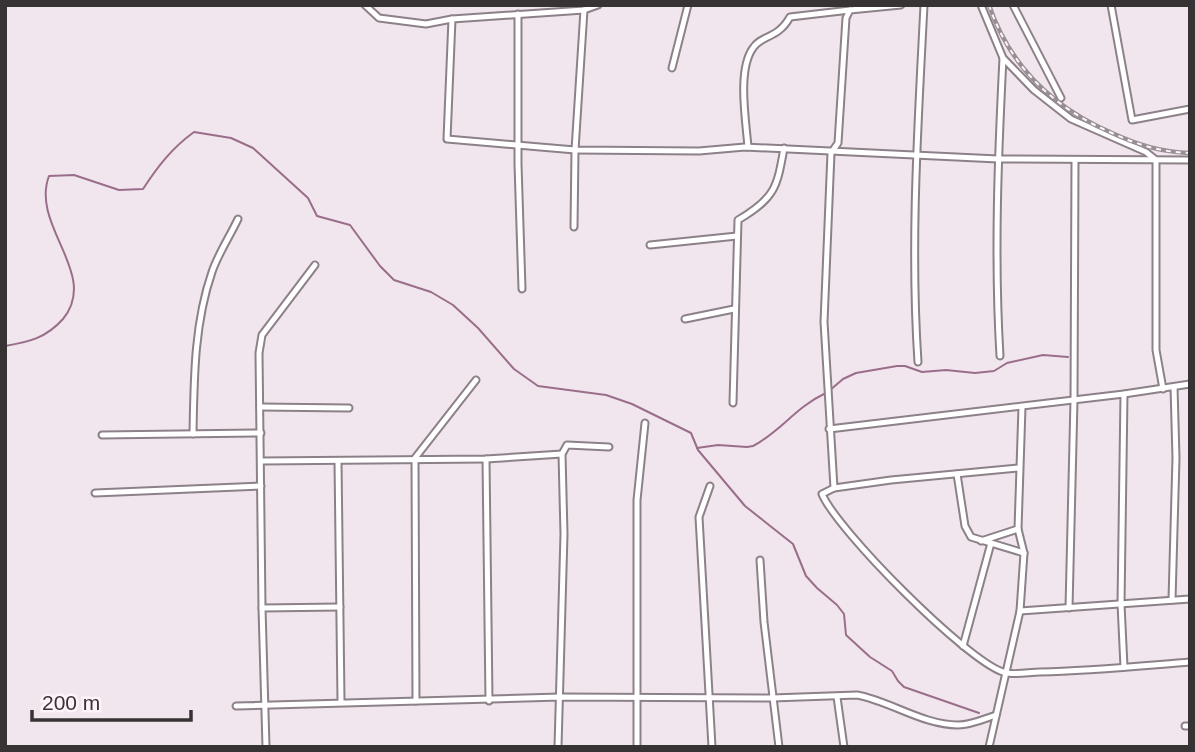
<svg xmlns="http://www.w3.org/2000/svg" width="1195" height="752" viewBox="0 0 1195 752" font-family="Helvetica,sans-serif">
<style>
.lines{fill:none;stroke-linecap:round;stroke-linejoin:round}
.stream{stroke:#9a6e8a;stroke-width:2}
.minor-casing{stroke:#8c8188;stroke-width:9}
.minor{stroke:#fff;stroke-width:5}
.rail-casing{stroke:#978f94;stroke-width:4.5}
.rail{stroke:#fff3fa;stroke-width:2;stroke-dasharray:5;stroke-linecap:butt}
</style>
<rect width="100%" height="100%" fill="#f1e6ed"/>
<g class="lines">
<g class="stream">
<path d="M5,346C29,342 46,338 63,319C100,274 30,226 49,176L74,175L119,190L143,189C158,166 172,148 194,132L231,138L253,148L308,198L317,216L350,225L380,266L394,280L431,292L453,305L478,328L514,369L538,386L606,395L632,404L691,433L698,450L745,506L793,544L806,576L817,588L837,605L844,614L846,635L870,657L892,671L898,681L904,687L979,713"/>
<polyline points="829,391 843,379 856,373 897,366 905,366 922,372 946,370 975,373 994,371 1007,363 1043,355 1068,357"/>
<path d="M697,448L718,445L747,447L753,446C780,432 796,407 824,394"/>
</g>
<defs>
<g id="minor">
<polyline points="365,5 379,18 426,24 452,19 584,10 598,5"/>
<polyline points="981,5 1003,58 1034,90 1071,119 1146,152 1156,160 1156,350 1163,389"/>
<polyline points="1013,5 1061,98"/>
<polyline points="1111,5 1132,120 1190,109"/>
<polyline points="518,14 518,164 522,289"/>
<polyline points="452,19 447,139 575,150 699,151 745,147 998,159 1190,160"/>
<polyline points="672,68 688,5"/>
<path d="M748,147C746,121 737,70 753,48C761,35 778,39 790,17L850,10"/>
<polyline points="574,227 575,150 584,10"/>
<polyline points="650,245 737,236"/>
<polyline points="685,319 734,309"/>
<path d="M1000,356C994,256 998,157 1003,58"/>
<path d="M918,362C910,244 918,124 924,5"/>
<polyline points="1124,394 1121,604 1124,667"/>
<path d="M733,403L738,220C775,198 777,188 784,148"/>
<polyline points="260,407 349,408"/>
<polyline points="829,429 1124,394 1190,384"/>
<path d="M193,434C194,380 194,324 212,272C218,254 230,236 238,219"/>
<polyline points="102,435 261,433"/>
<polyline points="486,459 489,701"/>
<polyline points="261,461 486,459 562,454"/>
<polyline points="338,461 341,701"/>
<path d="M1019,468L891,480L834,488L822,494C837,530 966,660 1003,672C1013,676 1029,672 1040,672C1090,671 1140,666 1190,662"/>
<polyline points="957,474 965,526 971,537 1024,553"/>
<polyline points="710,486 699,517 712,747"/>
<polyline points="834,488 824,322 831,153 838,143 846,18 850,10 901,5"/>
<polyline points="95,493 261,486"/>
<polyline points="981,541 1018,529"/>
<polyline points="760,560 764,622 779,747"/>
<polyline points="1172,600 1176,458 1174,387"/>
<polyline points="262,608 340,607"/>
<polyline points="1069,608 1074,400 1075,161"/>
<polyline points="1020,611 1190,599"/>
<polyline points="963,646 991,543"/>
<polyline points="837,697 844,747"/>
<polyline points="416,701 415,458 476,380"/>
<path d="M236,706L560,697L772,698L857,695C890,701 923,725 958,725C971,725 984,719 996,715"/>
<polyline points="1185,726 1190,726"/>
<polyline points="266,747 262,608 259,353 262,335 315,265"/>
<polyline points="558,747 564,534 562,454 567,445 609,447"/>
<polyline points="637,747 637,500 645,423"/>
<polyline points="989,747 1020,611 1024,553 1018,529 1022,407"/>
</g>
</defs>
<use href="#minor" class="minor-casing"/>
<use href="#minor" class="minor"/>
<defs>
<path id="rail" d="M989,5C1010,67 1054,108 1112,133C1138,145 1161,152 1190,153"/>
</defs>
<use href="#rail" class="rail-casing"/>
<use href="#rail" class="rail"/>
</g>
<rect width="1195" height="752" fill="none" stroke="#373335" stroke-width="14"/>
<path d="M32 710v10h159v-10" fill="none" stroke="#373335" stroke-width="3.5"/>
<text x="42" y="710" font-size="21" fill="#373335" stroke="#fff3fa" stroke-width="5" paint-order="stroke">200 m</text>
</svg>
